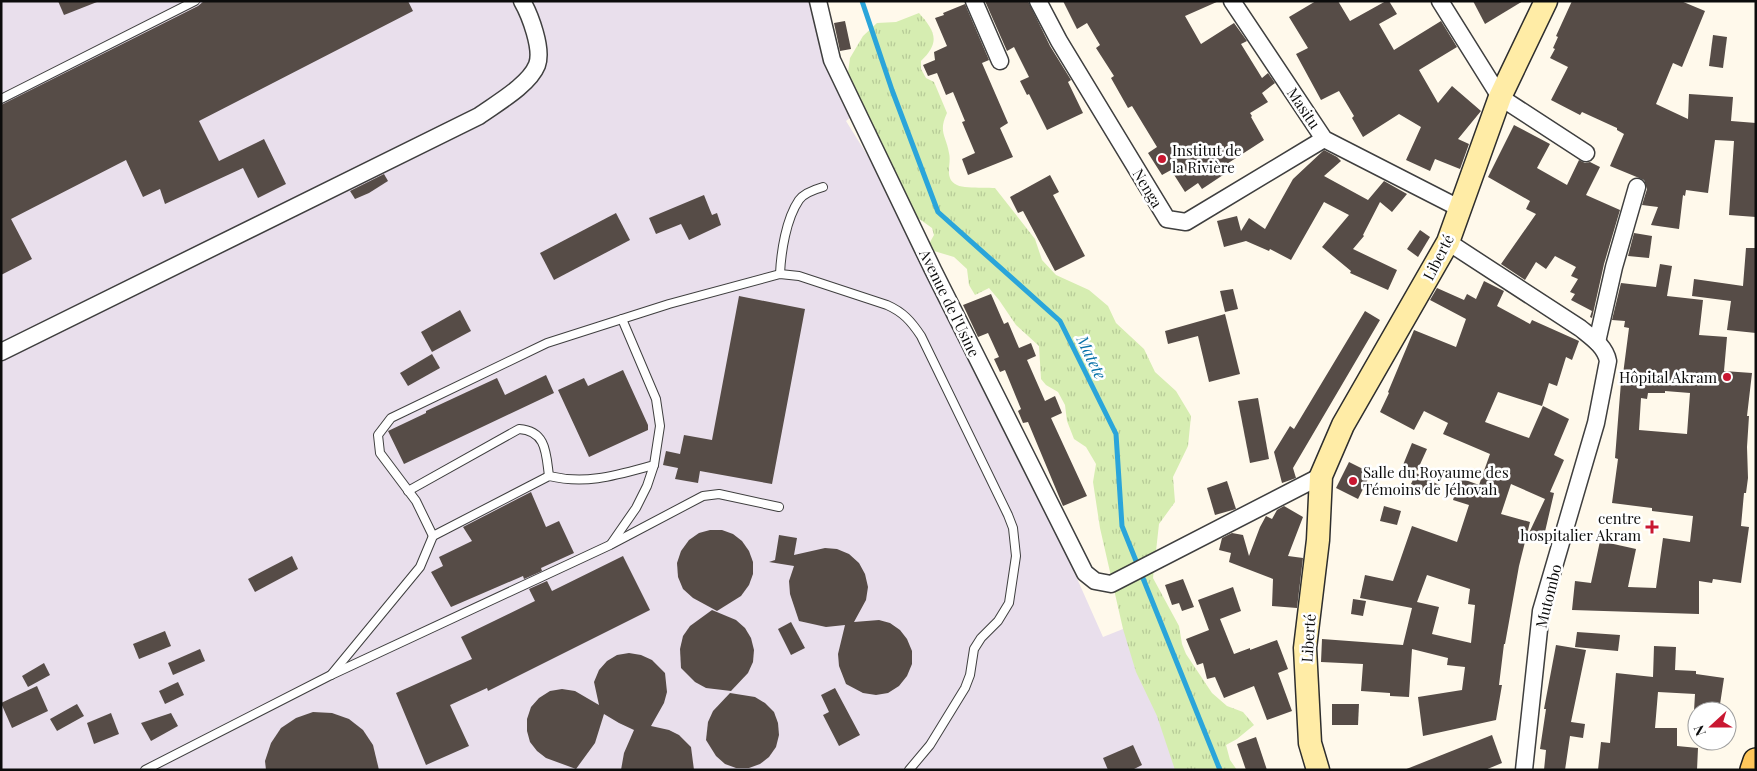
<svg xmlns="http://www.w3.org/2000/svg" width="1757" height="771" viewBox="0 0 1757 771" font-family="'Playfair Display',serif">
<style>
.industrial{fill:#e9dfec}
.grass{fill:url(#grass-tufts)}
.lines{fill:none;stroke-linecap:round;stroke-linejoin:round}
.stream{stroke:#2aa5da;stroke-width:5}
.building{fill:#564c47;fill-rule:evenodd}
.lane-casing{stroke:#3f3f3f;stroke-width:10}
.street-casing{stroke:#3f3f3f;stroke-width:19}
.secondary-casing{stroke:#2e2e2e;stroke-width:25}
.primary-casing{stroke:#1d1d1d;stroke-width:28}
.lane{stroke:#fff;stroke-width:8}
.street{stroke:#fff;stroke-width:16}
.secondary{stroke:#ffeca6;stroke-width:22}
.primary{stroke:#ffc75b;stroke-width:25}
.poi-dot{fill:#c91731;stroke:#fff;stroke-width:2}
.labels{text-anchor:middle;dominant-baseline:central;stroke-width:5;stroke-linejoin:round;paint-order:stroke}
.street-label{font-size:15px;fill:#0c0c0c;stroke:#fff}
.poi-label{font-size:15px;fill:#0c0c0c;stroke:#fff;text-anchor:start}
.water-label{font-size:16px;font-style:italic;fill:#0a73a9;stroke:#fff}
</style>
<defs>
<pattern id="grass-tufts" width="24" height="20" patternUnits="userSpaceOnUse" patternTransform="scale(1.25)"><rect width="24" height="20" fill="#d6edb1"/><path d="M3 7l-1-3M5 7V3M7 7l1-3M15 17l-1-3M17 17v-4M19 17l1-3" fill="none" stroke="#b6ca97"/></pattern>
</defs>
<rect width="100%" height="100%" fill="#fff9eb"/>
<polygon class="industrial" points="1,1 817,1 852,116 846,121 919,238 984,369 1103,637 1158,615 1217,770 1,770"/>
<path class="grass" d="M919,13C935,31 941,42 921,61V69L926,78L934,82L947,113C938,132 946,135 949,153C952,164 943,178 957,185C965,189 985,187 995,188L1035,239L1042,260L1056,275L1089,290L1108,306L1116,323L1144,349L1155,372L1176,391L1191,416L1188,446L1173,477L1175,502L1159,524L1153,578L1179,626L1182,644L1186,654L1212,693L1227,706L1243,712L1254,725L1237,739L1226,745L1230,760L1237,770H1175L1157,716L1136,672L1123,629L1100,528L1093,482L1096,464L1086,447L1074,439L1067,421L1065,405L1058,392L1046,385L1041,379L1039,346L1016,325L999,300L989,288L975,295L969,285L967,269L954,257L934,251L929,244L934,235L932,228L918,218L856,123L847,80L850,58L863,36L877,23L896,22Z"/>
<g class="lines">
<polyline class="stream" points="862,1 892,90 938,212 1060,321 1116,434 1122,526 1220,770"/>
</g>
<g class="building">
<polygon points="58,1 97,1 97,2 64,15"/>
<polygon points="204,1 408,1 413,11 199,121 219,161 264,139 286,184 258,198 243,168 165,204 160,189 143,197 126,160 11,219 32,259 1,275 1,105 198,6"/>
<polygon points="985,1 1028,1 1050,46 1071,80 1068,82 1083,113 1047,130 1029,94 1027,95 1020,81 1029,77 1014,47 1007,51"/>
<polygon points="1063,1 1219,1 1185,16 1201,44 1234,23 1247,41 1241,44 1262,78 1268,73 1275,83 1262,93 1268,102 1250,113 1252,116 1251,117 1264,140 1219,169 1223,175 1202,189 1198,183 1185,192 1171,170 1162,175 1148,153 1157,147 1132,106 1128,108 1111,78 1114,76 1096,48 1100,45 1087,23 1077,29"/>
<polygon points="1316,1 1338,1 1350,21 1386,1 1389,1 1397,14 1379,24 1394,50 1441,21 1457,47 1419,70 1438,103 1452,86 1481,111 1458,139 1469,144 1460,169 1435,159 1430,171 1406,160 1421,127 1399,114 1363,137 1352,118 1354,116 1339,91 1321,100 1296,54 1308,48 1289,17"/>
<polygon points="1473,1 1523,1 1485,24"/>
<polygon points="1572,1 1681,1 1705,11 1682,67 1673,63 1656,104 1688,119 1689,94 1733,97 1731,121 1756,123 1756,217 1729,215 1734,141 1715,140 1708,193 1686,190 1685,196 1683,195 1679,229 1651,225 1658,207 1642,205 1647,189 1644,180 1610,166 1624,134 1617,130 1617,128 1582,112 1580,115 1551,100 1568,67 1550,58 1555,49 1553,48 1558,37 1556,36"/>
<polygon points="965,4 989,60 982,63 1008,123 1000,128 1013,157 968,175 962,159 975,153 962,122 965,121 953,92 946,95 937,73 928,76 923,65 935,60 934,52 947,46 935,18 944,15 943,13"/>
<polygon points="845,21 851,49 840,51 834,23"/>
<polygon points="1713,35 1727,37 1723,68 1709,66"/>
<polygon points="1514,125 1550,144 1537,168 1567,185 1579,160 1585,163 1590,162 1600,167 1586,195 1620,210 1604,264 1592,318 1590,317 1592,311 1571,300 1575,294 1570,292 1578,279 1571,276 1576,267 1555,256 1546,269 1536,262 1525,280 1501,264 1536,214 1526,209 1530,201 1488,177"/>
<polygon points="1324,150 1337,157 1341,161 1324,176 1368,200 1384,181 1407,194 1392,212 1380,202 1363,235 1364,236 1353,249 1397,270 1388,290 1350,273 1351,271 1322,247 1349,215 1324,202 1291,260 1270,249 1269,251 1246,241 1224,247 1217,221 1237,216 1241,231 1249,218 1265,229 1293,179"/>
<polygon points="384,174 388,181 369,193 355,199 350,191"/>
<polygon points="1050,175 1059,192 1053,195 1085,256 1055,271 1023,211 1018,213 1010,197"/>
<polygon points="704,195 712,215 717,213 721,225 689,240 681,224 656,234 649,218"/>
<polygon points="616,213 630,240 554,280 540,253"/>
<polygon points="1420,230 1430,237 1418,257 1407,249"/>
<polygon points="1634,233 1652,236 1649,258 1628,256"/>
<polygon points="1746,248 1756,248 1756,333 1727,330 1731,301 1692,296 1694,279 1743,286"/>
<path d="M1660,264L1672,266L1667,296L1703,300L1699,335L1727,337L1724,371L1752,373L1747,416H1749L1747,447L1748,478L1746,493H1744L1741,526L1749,527L1741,583L1713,579L1712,583L1699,581V614L1572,610L1575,581L1591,583L1600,541L1636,549L1628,587L1656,588L1663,538L1690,542L1693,516L1652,511V508L1612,503L1618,459L1615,458L1621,382H1622L1629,328L1624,327L1625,321L1612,320L1621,283L1656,287ZM1665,391L1690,393L1687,434L1639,430L1641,398L1647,399L1648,393H1665Z"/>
<path d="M1484,281L1504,291L1497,306L1530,324L1532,320L1579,341L1572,360L1566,357L1557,386L1549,383L1542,406L1498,392L1485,422L1529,438L1543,406L1569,419L1554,455L1564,460L1550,492L1554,493L1544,536L1529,533L1545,499L1511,484L1501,514L1530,522L1519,566L1505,644H1504L1499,685H1502L1496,720L1423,736L1418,697L1462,690L1465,667L1447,665L1448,658L1412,649L1409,697L1390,696V693L1361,691L1363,664L1321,662L1322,639L1403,645L1412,608L1360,598L1365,575L1393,581L1412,526L1457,542L1469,505L1453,500L1460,478L1479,485L1490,454L1443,434L1448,423L1424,411L1414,430L1380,412L1389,393L1388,392L1414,330L1456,347L1466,319L1430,300L1437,288L1464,300L1467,294L1476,299ZM1427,575L1470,589L1468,604L1475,605L1471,643L1432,634L1439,607L1417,602Z"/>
<polygon points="1233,289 1238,309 1225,312 1220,291"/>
<polygon points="991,294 1004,324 1008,322 1019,348 1031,343 1036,356 1027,360 1045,401 1055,396 1062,413 1051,418 1087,496 1063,506 1028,422 1023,423 1018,411 1021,409 1005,370 1000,372 994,359 999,357 988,333 978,337 963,305"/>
<polygon points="739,296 805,309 772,484 700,471 698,483 675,479 678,468 663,465 666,451 680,454 684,435 712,440"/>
<polygon points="460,310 471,331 432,352 421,332"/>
<polygon points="1365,311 1380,320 1293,468 1296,478 1282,483 1274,452 1290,426 1294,429"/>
<polygon points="1225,314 1240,374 1209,382 1198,336 1168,344 1165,331"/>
<polygon points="432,354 440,368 408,386 400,373"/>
<polygon points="623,370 648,425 648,430 589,457 558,390 584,378 588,386"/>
<polygon points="546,375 554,393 404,464 388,431 426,413 426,411 497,378 505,395"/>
<polygon points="1258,398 1269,459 1250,463 1238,401"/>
<polygon points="1412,443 1427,449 1417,471 1403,465"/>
<polygon points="1349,462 1371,473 1358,499 1336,488"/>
<polygon points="1416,473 1439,485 1433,496 1411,484"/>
<polygon points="1227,481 1236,509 1215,515 1207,488"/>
<polygon points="531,492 546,527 559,521 574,553 541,568 542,571 524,579 523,576 451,607 431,572 443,566 439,557 472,541 463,527"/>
<polygon points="1284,506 1303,517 1288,556 1303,558 1297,608 1272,606 1273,579 1229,562 1231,553 1219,550 1222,538 1232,533 1243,535 1249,556 1260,527 1266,516 1272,519 1277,510"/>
<polygon points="1384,506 1401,511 1397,525 1380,521"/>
<polygon points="710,530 722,530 733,534 742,541 749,551 753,562 753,574 749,585 741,596 717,611 693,598 683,589 678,577 677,563 681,551 689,540 699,533"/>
<polygon points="779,535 797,538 794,555 825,548 837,549 849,554 859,563 865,574 868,587 866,600 854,622 879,620 890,623 900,630 907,639 912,651 912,664 907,676 899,686 888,693 876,695 863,693 846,684 839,666 838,654 845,625 826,627 799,621 790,594 789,581 794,566 769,562 775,560"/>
<polygon points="292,556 298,569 255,592 248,579"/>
<polygon points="623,556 650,610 488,691 487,688 450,705 469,746 426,765 396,693 472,659 461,637 535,601 529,589 547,581 552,591"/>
<polygon points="1183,579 1194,607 1182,611 1179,603 1172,605 1165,585"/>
<polygon points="1233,587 1241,611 1220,619 1234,654 1250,648 1250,650 1277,640 1288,669 1278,673 1292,711 1267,720 1254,686 1224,698 1215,677 1207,679 1203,663 1197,665 1186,639 1209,630 1198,600"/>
<polygon points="1353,599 1366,601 1363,616 1351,614"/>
<polygon points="712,610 736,620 745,628 751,638 754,650 753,662 748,673 731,691 706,688 695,682 681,668 680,649 683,636 690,626"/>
<polygon points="791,622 805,648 791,655 778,629"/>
<polygon points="165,631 171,646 139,659 133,644"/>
<polygon points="1577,632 1620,635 1618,651 1575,647"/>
<polygon points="1556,645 1586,650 1571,722 1585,724 1583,738 1570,736 1565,770 1544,770 1546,750 1540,749 1546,709 1544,709"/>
<polygon points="1654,646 1676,647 1675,670 1696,671 1696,674 1724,678 1719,711 1694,711 1695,694 1658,692 1655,728 1677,728 1677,746 1698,748 1697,770 1598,770 1601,742 1610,743 1616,673 1653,677"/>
<polygon points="200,649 205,661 173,675 168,663"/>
<polygon points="629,653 641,655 652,660 665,673 667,692 664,703 651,726 669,730 679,735 691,747 694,770 621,770 624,753 634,730 619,723 604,714 595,743 576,769 546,758 537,751 530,742 527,731 527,719 531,707 539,698 550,691 562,689 575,691 599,705 594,682 599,670 607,661 617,655"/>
<polygon points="44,663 50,675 28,687 22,676"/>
<polygon points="178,682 184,695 165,704 159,691"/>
<polygon points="37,686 48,711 12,728 1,703"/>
<polygon points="835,688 860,735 839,746 823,715 829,712 821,695"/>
<polygon points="730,693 755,697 765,703 774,712 778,723 779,735 776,747 769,757 760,764 749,768 736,768 725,764 716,756 706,740 708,722 713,711"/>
<polygon points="77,704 84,716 57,731 50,719"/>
<polygon points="1332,704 1359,704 1358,725 1332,725"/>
<polygon points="313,712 332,713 349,719 363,730 373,745 379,770 266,770 265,761 271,743 281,728 296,718"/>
<polygon points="111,713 119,734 94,744 87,723"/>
<polygon points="171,713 178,726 151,741 141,723"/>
<polygon points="1492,735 1502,763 1485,770 1404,770"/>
<polygon points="1256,737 1267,770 1246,770 1237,744"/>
<polygon points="1133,745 1142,765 1132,770 1108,770 1103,758"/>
</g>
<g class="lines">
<defs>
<g id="lane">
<polyline points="1,99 195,1"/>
<path d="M780,274C781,252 786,219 799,200C804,193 816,189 823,187"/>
<path d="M408,491L519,429C547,431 546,454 549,476"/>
<polyline points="433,536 416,501 380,453 378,435 391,418 547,343 622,319"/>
<polyline points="611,544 636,508 647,486 654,465"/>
<path d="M331,675L420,567L433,536L549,476C587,485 617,475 654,465L660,426L656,399L622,319L669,304L780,274L799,276L887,305C903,312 911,321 921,336L1008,515L1013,528L1016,556L1009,603L998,621L981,638L974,649L970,675L965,688L930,745L909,770"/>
<polyline points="145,770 331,675 610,545 703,496 719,494 779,507"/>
</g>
<g id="street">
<polyline points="818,1 832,60 933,270 1085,573 1095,581 1111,584 1321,476"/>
<polyline points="974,1 1000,61"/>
<polyline points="1038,1 1059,41 1167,219 1186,222 1324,139"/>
<polyline points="1232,1 1324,139 1459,208"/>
<polyline points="1440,1 1500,97 1586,153"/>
<path d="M1448,242L1580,328C1591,337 1605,346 1608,361L1596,423L1541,611L1524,770"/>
<polyline points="1597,342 1614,267 1637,187"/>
<path d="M1,352L479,116C497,103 529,85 537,65C543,49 530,15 522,1"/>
</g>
<polyline id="secondary" points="1318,770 1310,743 1305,648 1318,540 1321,476 1343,425 1448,242 1500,97 1546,1"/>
<polyline id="primary" points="1753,770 1756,761"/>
</defs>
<use href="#lane" class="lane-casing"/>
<use href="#street" class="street-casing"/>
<use href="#secondary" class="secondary-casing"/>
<use href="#primary" class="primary-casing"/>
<use href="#lane" class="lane"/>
<use href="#street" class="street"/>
<use href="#secondary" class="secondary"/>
<use href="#primary" class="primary"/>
</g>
<g class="poi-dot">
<circle cx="1162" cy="159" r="5"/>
<circle cx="1727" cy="377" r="5"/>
<circle cx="1353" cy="481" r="5"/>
<path d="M1649.5 519.5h5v5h5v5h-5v5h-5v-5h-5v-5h5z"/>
</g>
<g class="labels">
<g class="street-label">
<text transform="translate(1304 108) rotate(56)">Masitu</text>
<text transform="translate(1148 188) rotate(59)">Nenga</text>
<text transform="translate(1438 257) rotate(-63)">Liberté</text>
<text transform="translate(950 303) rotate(64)">Avenue de l'Usine</text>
<text transform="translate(1548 596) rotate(-76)">Mutombo</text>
<text transform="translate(1308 638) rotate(-86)">Liberté</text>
</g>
<g class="poi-label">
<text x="1172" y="150">Institut de<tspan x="1172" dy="17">la Rivière</tspan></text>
<text x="1717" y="377" text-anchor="end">Hôpital Akram</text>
<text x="1363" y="472">Salle du Royaume des<tspan x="1363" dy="17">Témoins de Jéhovah</tspan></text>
<text x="1641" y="518" text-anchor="end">centre<tspan x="1641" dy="17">hospitalier Akram</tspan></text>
</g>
<g class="water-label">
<text transform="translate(1092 357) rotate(64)">Matete</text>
</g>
</g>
<rect width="1757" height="771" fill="none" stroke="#0c0c0c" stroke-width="5"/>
<g transform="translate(1712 726) rotate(249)"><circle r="24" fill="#ffffff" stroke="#9e9e9e"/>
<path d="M0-4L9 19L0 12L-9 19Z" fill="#c91731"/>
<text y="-8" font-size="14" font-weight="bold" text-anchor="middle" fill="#0c0c0c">N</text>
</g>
</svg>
